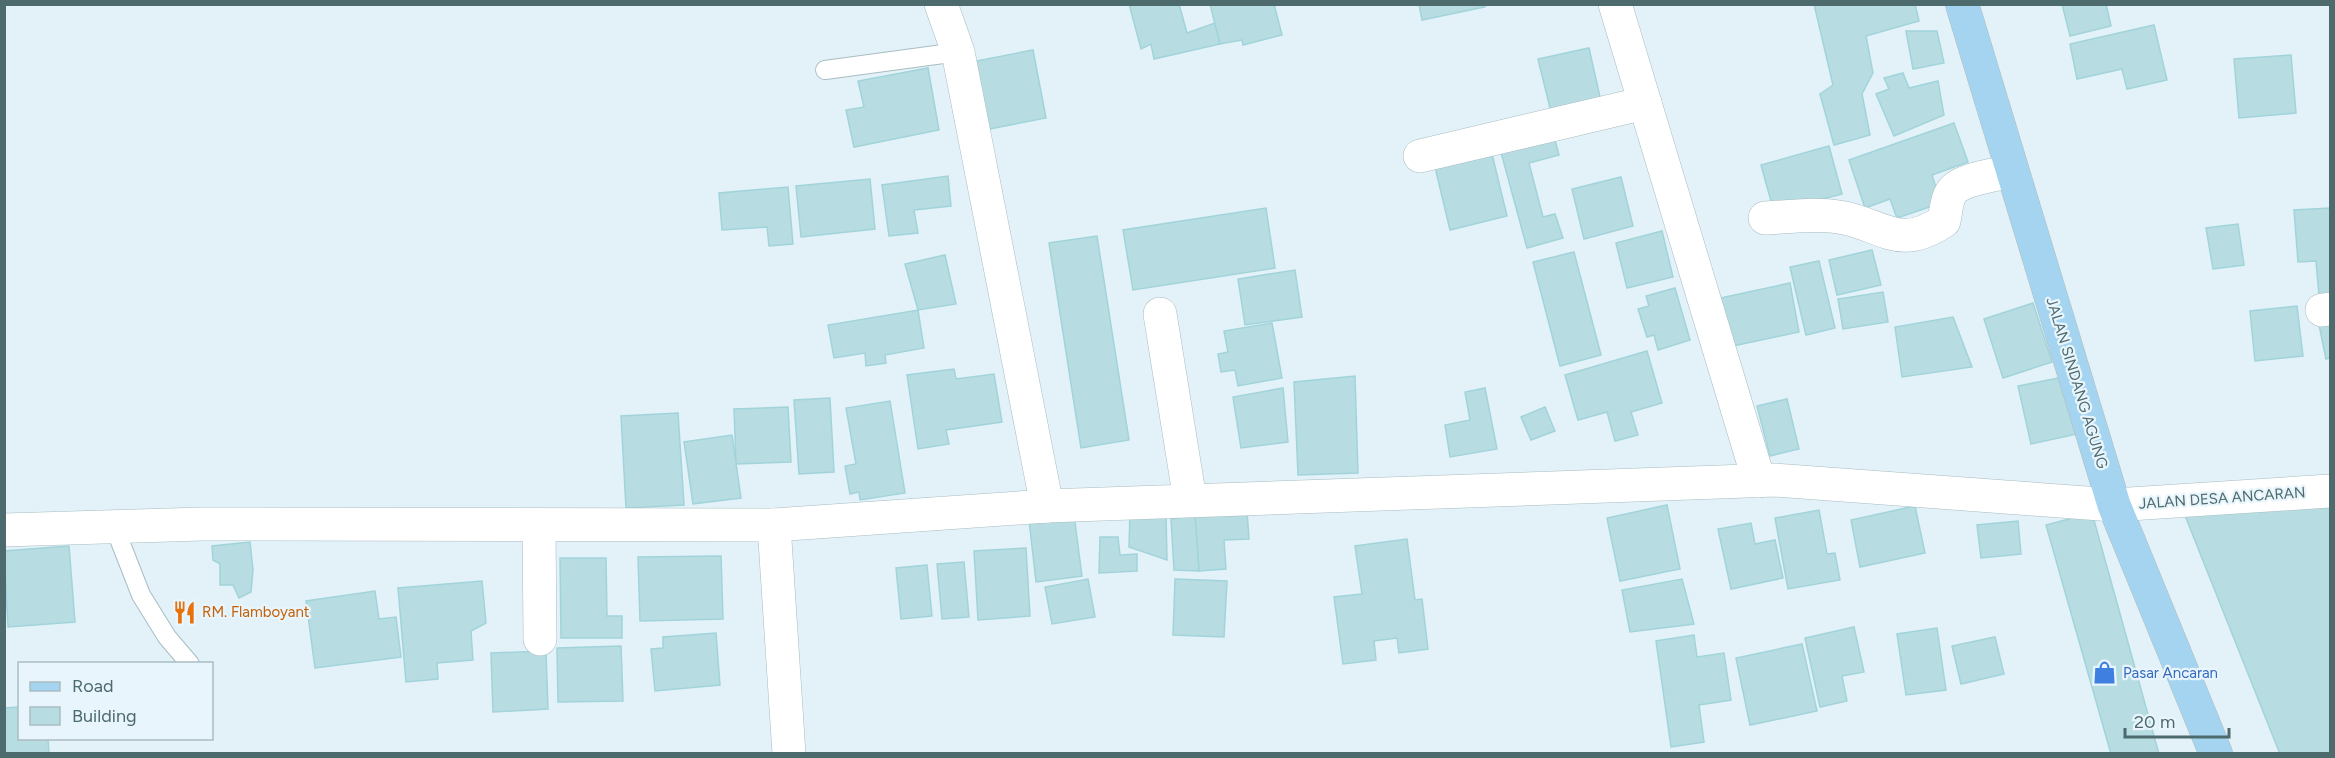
<svg xmlns="http://www.w3.org/2000/svg" width="2335" height="758" viewBox="0 0 2335 758" font-family="Figtree,sans-serif">
<style>
.building{fill:#b7dde2;stroke:#a1d4da;stroke-width:1.5}
.lines{fill:none;stroke-linecap:round;stroke-linejoin:round}
.service-casing{stroke:#a7bdc2;stroke-width:20}
.minor-casing{stroke:#a7bdc2;stroke-width:34}
.primary-casing{stroke:#b1bdbe;stroke-width:34}
.service{stroke:#fff;stroke-width:18}
.minor{stroke:#fff;stroke-width:33}
.primary{stroke:#a4d4ef;stroke-width:33}
.labels{text-anchor:middle;dominant-baseline:central;stroke-width:4.5;stroke-linejoin:round;paint-order:stroke}
.street-label{font-size:15px;fill:#4d6a6c;stroke:#e8f5fc}
.food-label{font-size:15px;fill:#c56008;stroke:#e8f5fc;text-anchor:start}
.shop-label{font-size:15px;fill:#366cbe;stroke:#e8f5fc;text-anchor:start}
</style>
<rect width="100%" height="100%" fill="#e3f1f8"/>
<g class="building">
<polygon points="1129,4 1179,4 1187,33 1215,23 1220,44 1154,59 1151,44 1141,49"/>
<polygon points="1210,4 1274,4 1282,35 1243,45 1242,40 1220,44"/>
<polygon points="1419,4 1485,4 1485,7 1422,20"/>
<polygon points="1814,4 1915,4 1919,21 1866,36 1873,73 1862,94 1870,135 1834,145 1820,94 1833,85"/>
<polygon points="2062,4 2106,4 2111,26 2070,36"/>
<polygon points="2154,25 2167,80 2127,89 2122,69 2077,79 2070,44"/>
<polygon points="1906,31 1937,31 1944,63 1913,69"/>
<polygon points="1589,48 1602,106 1552,116 1538,59"/>
<polygon points="1033,50 1046,118 984,130 971,62"/>
<polygon points="2291,55 2296,113 2239,118 2234,59"/>
<polygon points="928,68 939,130 854,147 846,110 864,107 858,81"/>
<polygon points="1903,73 1909,88 1938,81 1944,115 1894,136 1876,94 1889,89 1884,78"/>
<polygon points="1954,123 1968,162 1932,175 1941,203 1897,218 1890,199 1865,208 1849,160"/>
<polygon points="1552,129 1559,155 1529,163 1543,217 1555,214 1563,238 1527,248 1499,145"/>
<polygon points="1829,146 1842,194 1774,212 1761,165"/>
<polygon points="1492,154 1507,216 1450,230 1435,167"/>
<polygon points="948,176 951,206 914,210 918,233 889,236 882,185"/>
<polygon points="1621,177 1633,226 1584,239 1572,189"/>
<polygon points="870,179 875,229 801,237 796,186"/>
<polygon points="788,187 793,244 769,246 767,227 722,230 719,193"/>
<polygon points="1266,208 1275,268 1133,290 1123,230"/>
<polygon points="2330,208 2330,306 2320,307 2316,261 2298,262 2294,210"/>
<polygon points="2238,224 2244,265 2213,269 2206,228"/>
<polygon points="1662,231 1673,277 1627,288 1616,243"/>
<polygon points="1097,236 1129,440 1081,448 1049,243"/>
<polygon points="1872,250 1881,285 1837,295 1829,260"/>
<polygon points="1574,252 1601,355 1560,366 1533,262"/>
<polygon points="945,255 956,304 918,310 905,264"/>
<polygon points="1819,261 1835,328 1806,335 1790,267"/>
<polygon points="1295,270 1302,317 1245,325 1238,279"/>
<polygon points="1790,283 1799,332 1723,348 1720,298"/>
<polygon points="1675,288 1690,340 1658,350 1654,335 1647,337 1638,309 1649,306 1646,296"/>
<polygon points="1883,292 1888,322 1843,329 1838,299"/>
<polygon points="2033,303 2052,362 2003,378 1984,319"/>
<polygon points="2297,306 2303,356 2255,361 2250,311"/>
<polygon points="918,310 924,348 885,355 886,363 866,366 865,353 834,358 828,325"/>
<polygon points="2330,313 2330,358 2326,359 2317,315"/>
<polygon points="1953,317 1972,367 1902,377 1895,327"/>
<polygon points="1272,323 1282,378 1238,386 1235,370 1221,372 1218,354 1228,352 1224,331"/>
<polygon points="1647,351 1662,403 1631,412 1638,435 1615,441 1607,412 1578,420 1565,375"/>
<polygon points="954,369 956,379 994,374 1002,422 946,430 949,444 918,449 907,375"/>
<polygon points="1355,376 1358,473 1298,475 1294,382"/>
<polygon points="2064,377 2077,434 2031,444 2018,386"/>
<polygon points="1283,388 1288,442 1241,448 1233,397"/>
<polygon points="1485,388 1497,449 1450,457 1445,425 1470,420 1465,392"/>
<polygon points="830,398 834,472 799,474 794,400"/>
<polygon points="1787,399 1799,449 1770,456 1757,406"/>
<polygon points="890,401 905,493 860,500 859,492 850,494 845,466 856,464 846,408"/>
<polygon points="788,407 791,462 736,464 734,409"/>
<polygon points="1545,407 1555,431 1531,440 1521,417"/>
<polygon points="678,413 684,505 626,508 621,416"/>
<polygon points="732,435 741,498 693,504 684,442"/>
<polygon points="2330,503 2330,754 2280,754 2182,508"/>
<polygon points="1667,505 1680,569 1620,581 1607,518"/>
<polygon points="1915,506 1925,553 1860,567 1851,520"/>
<polygon points="1819,510 1827,554 1835,553 1840,580 1788,589 1775,518"/>
<polygon points="1247,511 1249,539 1224,540 1226,569 1199,571 1195,515"/>
<polygon points="1130,512 1166,513 1167,560 1129,547"/>
<polygon points="2092,513 2159,754 2111,754 2046,525"/>
<polygon points="1074,515 1082,576 1036,582 1029,520"/>
<polygon points="1195,515 1199,571 1174,570 1171,519"/>
<polygon points="2018,521 2021,554 1981,558 1977,525"/>
<polygon points="1751,523 1755,544 1775,540 1783,578 1731,589 1718,529"/>
<polygon points="1100,537 1118,537 1120,555 1137,554 1137,571 1099,573"/>
<polygon points="1407,539 1415,600 1422,599 1428,649 1399,653 1397,638 1374,641 1376,660 1343,664 1334,597 1362,594 1355,546"/>
<polygon points="250,542 253,570 251,592 239,598 233,585 220,585 220,564 213,560 212,546"/>
<polygon points="69,546 75,622 8,627 4,551"/>
<polygon points="1026,548 1030,616 978,620 974,551"/>
<polygon points="721,556 723,619 640,621 638,557"/>
<polygon points="560,558 606,558 607,616 622,616 622,638 561,638"/>
<polygon points="964,562 969,617 942,619 937,564"/>
<polygon points="927,565 932,616 901,619 896,568"/>
<polygon points="1088,579 1095,617 1052,624 1045,587"/>
<polygon points="1175,579 1227,581 1224,637 1173,635"/>
<polygon points="1682,579 1694,624 1630,632 1622,590"/>
<polygon points="482,581 486,623 471,631 473,660 437,663 438,679 406,682 398,588"/>
<polygon points="375,591 379,619 396,617 401,657 315,668 306,601"/>
<polygon points="1854,627 1864,672 1842,676 1847,701 1820,707 1805,638"/>
<polygon points="1937,628 1946,690 1906,695 1897,634"/>
<polygon points="716,633 720,685 655,691 651,649 663,648 663,637"/>
<polygon points="1694,635 1697,657 1724,653 1731,700 1699,705 1704,742 1671,747 1656,641"/>
<polygon points="1995,637 2004,674 1961,684 1952,646"/>
<polygon points="1802,644 1817,711 1750,725 1736,658"/>
<polygon points="621,646 623,701 558,702 557,648"/>
<polygon points="546,651 548,709 493,712 491,653"/>
<polygon points="20,707 20,738 48,738 49,754 4,754 4,708"/>
</g>
<g class="lines">
<defs>
<g id="service">
<polyline points="825,70 958,52"/>
<polyline points="114,526 141,595 167,637 190,664"/>
</g>
<g id="minor">
<polyline points="941,4 958,52 1047,506"/>
<polyline points="1615,4 1759,481"/>
<polyline points="1420,156 1645,103"/>
<path d="M1765,218C1790,217 1815,213 1839,217C1883,224 1898,252 1944,221C1946,212 1946,201 1951,193C1958,179 1997,175 2012,171"/>
<polyline points="2322,310 2330,309"/>
<polyline points="1160,314 1190,500"/>
<polyline points="539,525 540,639"/>
<polyline points="774,525 789,754"/>
<polyline points="4,530 202,524 774,525 1047,506 1775,480 2114,505 2330,491"/>
</g>
<polyline id="primary" points="1962,4 2114,505 2216,754"/>
</defs>
<use href="#service" class="service-casing"/>
<use href="#minor" class="minor-casing"/>
<use href="#primary" class="primary-casing"/>
<use href="#service" class="service"/>
<use href="#minor" class="minor"/>
<use href="#primary" class="primary"/>
</g>
<defs>
<symbol id="restaurant-bare" viewBox="-9 -9 18 18"><path d="M-5-6h1v4h1v-4h1v4h1v-4h1v5L-1.5 .5V6h-2V.5L-5-1ZM5-6V6H3V1.5H1.5Q1.5-4 5-6Z" fill="#e8710a" stroke="#e8f5fc" stroke-width="2.5" paint-order="stroke"/></symbol>
<symbol id="shop-bare" viewBox="-9 -9 18 18"><path d="M-5-2.5h2.3a2.7 3.5 0 0 1 5.4 0H5L5.5 6h-11ZM-1.5-2.5h3a1.5 2.3 0 0 0-3 0Z" fill="#3f7fe0" stroke="#e8f5fc" stroke-width="2.5" paint-order="stroke"/></symbol>
</defs>
<g fill-rule="evenodd">
<use href="#restaurant-bare" x="168" y="596" width="33" height="33"/>
<use href="#shop-bare" x="2088" y="656" width="33" height="33"/>
</g>
<g class="labels">
<g class="street-label">
<text transform="translate(2077 383) rotate(73)">JALAN SINDANG AGUNG</text>
<text transform="translate(2222 498) rotate(-4)">JALAN DESA ANCARAN</text>
</g>
<g class="food-label">
<text x="202" y="612">RM. Flamboyant</text>
</g>
<g class="shop-label">
<text x="2123" y="673">Pasar Ancaran</text>
</g>
</g>
<rect width="2335" height="758" fill="none" stroke="#4d6a6c" stroke-width="12"/>
<rect x="18" y="662" width="195" height="78" fill="#e8f5fc" stroke="#aabdc2" stroke-width="1.5"/>
<rect x="30" y="682" width="30" height="9" fill="#a4d4ef" stroke="#aabdc2" stroke-width="1.5"/>
<text x="72" y="692" font-size="18" fill="#4d6a6c">Road</text>
<rect x="30" y="707" width="30" height="18" fill="#b7dde2" stroke="#aabdc2" stroke-width="1.5"/>
<text x="72" y="722" font-size="18" fill="#4d6a6c">Building</text>
<path d="M2125 728v9h104v-9" fill="none" stroke="#4d6a6c" stroke-width="3"/>
<text x="2134" y="728" font-size="18" fill="#4d6a6c" stroke="#e8f5fc" stroke-width="4.5" paint-order="stroke">20 m</text>
</svg>
